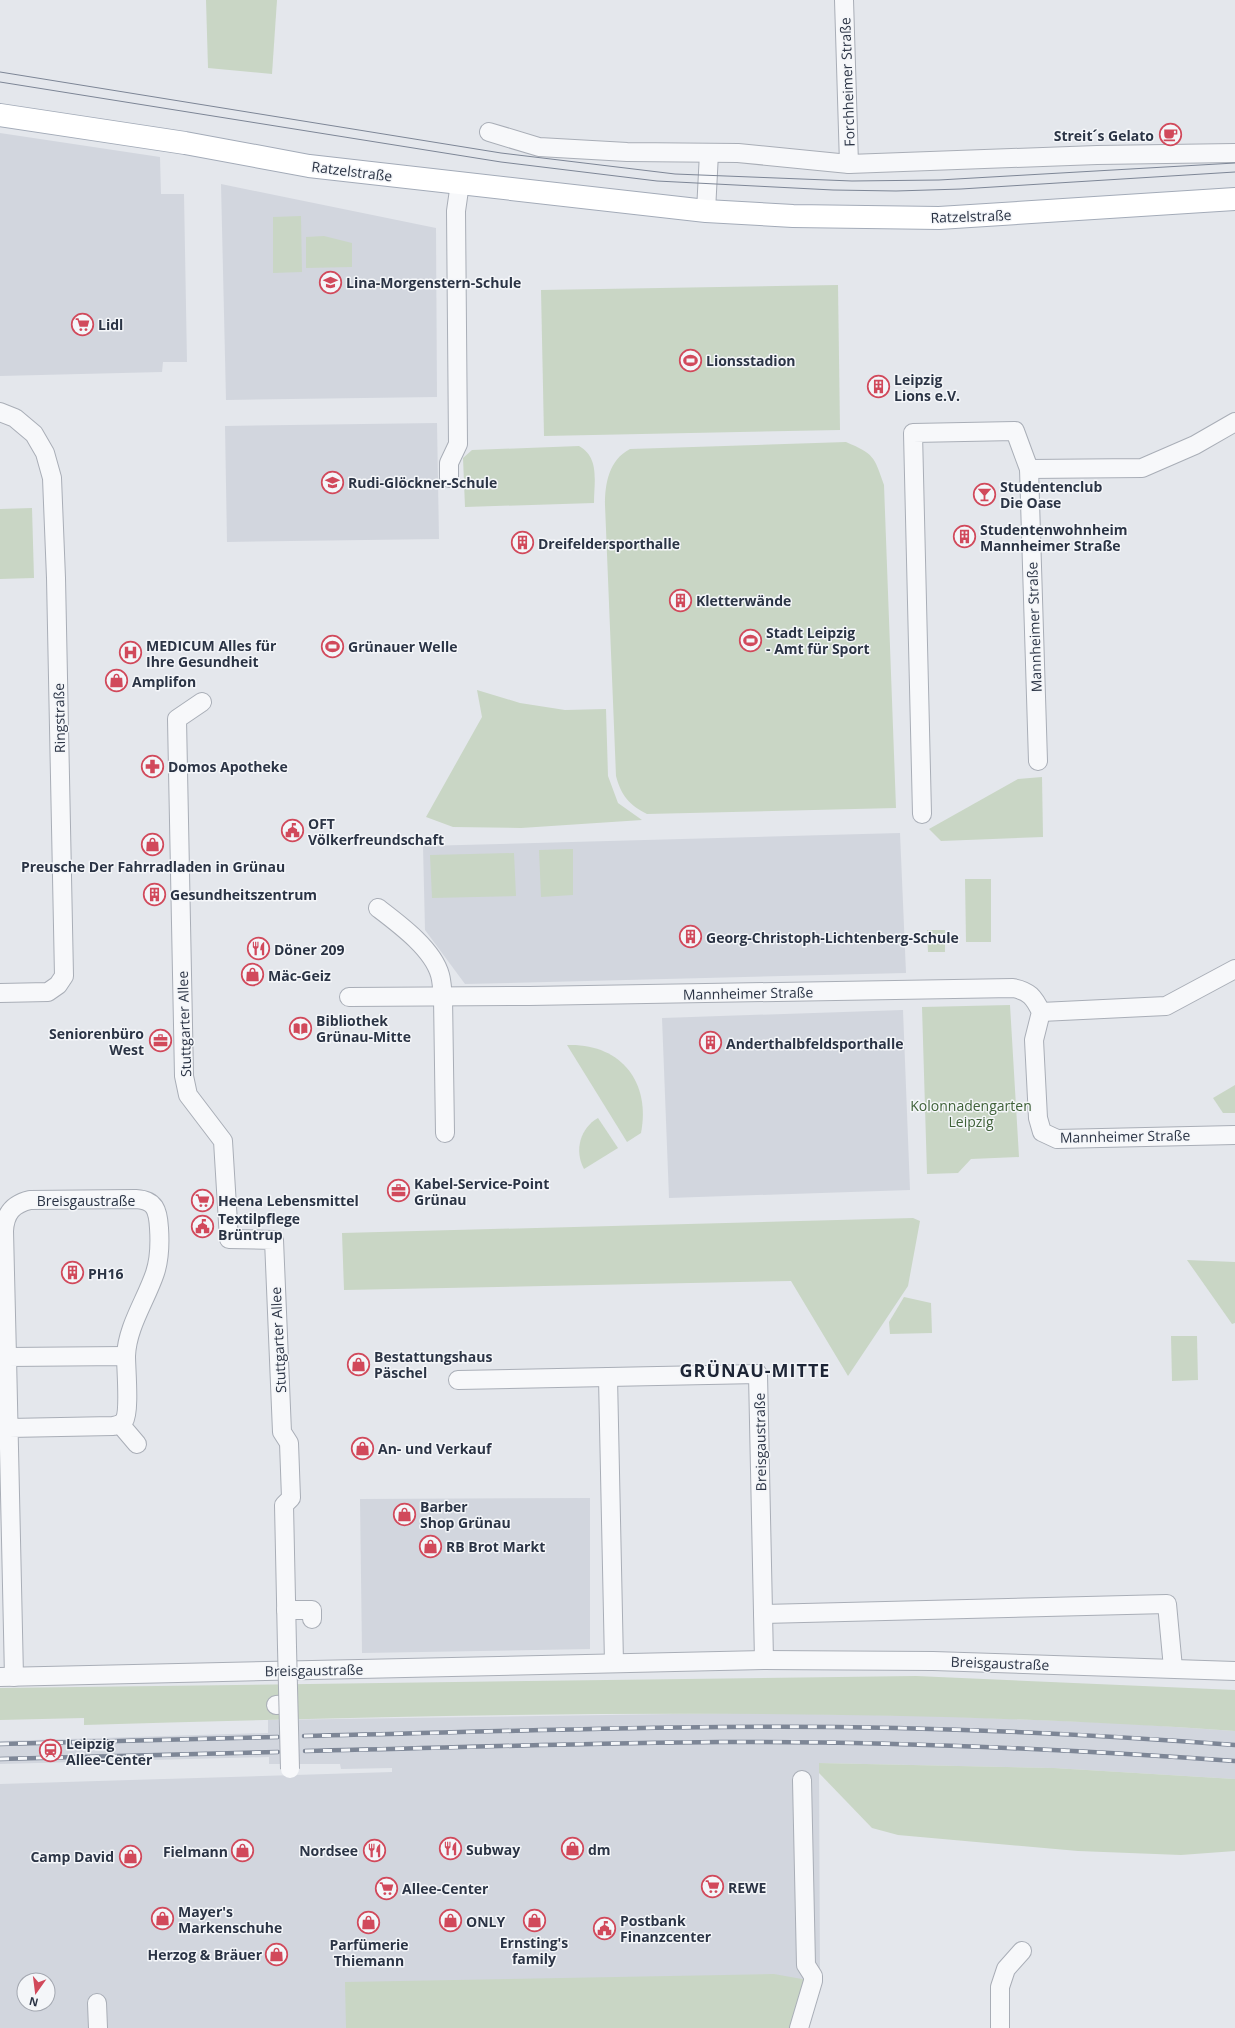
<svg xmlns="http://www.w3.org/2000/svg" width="1235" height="2028" viewBox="0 0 1235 2028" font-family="'Open Sans',sans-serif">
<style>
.built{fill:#d2d6de;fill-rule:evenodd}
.green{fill:#c9d6c5}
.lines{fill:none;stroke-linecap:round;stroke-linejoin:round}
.minor-casing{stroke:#a9aeb7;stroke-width:20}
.major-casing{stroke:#a3abb8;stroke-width:24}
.minor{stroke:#f7f8fa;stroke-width:18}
.major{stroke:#fff;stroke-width:22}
.tram{stroke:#7d8696;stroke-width:1}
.rail-casing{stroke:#7d8696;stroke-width:4.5}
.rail{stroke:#f4f6f9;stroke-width:3;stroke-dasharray:9;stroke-linecap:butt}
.minor-bridge-casing{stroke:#a9aeb7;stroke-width:20;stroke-linecap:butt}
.minor-bridge{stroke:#f7f8fa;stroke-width:18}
.labels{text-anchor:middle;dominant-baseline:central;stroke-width:3;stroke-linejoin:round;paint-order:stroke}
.street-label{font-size:14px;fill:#2b3445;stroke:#f4f6f9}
.poi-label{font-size:14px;font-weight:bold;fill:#2b3445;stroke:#f4f6f9;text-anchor:start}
.park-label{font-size:14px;fill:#3f6138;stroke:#f4f6f9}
.district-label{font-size:18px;font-weight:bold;letter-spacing:1px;fill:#1d2536;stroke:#f4f6f9}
</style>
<rect width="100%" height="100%" fill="#e4e7ec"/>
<g class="built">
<polygon points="0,133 160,157 161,194 184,194 187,362 163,362 162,372 0,376"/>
<polygon points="221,184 436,228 437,397 226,400"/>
<polygon points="437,423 439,539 227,542 225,426"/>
<polygon points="900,833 906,973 465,984 425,930 423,846"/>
<polygon points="903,1010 910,1190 669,1198 662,1018"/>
<polygon points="590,1498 590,1649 362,1653 360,1499"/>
<path d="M739,1713L933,1716L1117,1723L1235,1731V1779L1054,1768L819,1763L820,1977L815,2002L357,2028H0V1784L392,1772V1768L341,1769L340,1764H269V1757L0,1764V1741L268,1733V1720ZM24,1980H48V2004H24Z"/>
</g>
<g class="green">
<polygon points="206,0 277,0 272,74 208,68"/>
<polygon points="301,216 302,272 273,273 273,217"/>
<polygon points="324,236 352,243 352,267 306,268 306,237"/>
<polygon points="838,285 840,430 544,436 541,290"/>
<path d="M846,442C874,454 874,456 884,485L896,808L647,814C629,805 621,795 616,776L605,505C605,483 609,460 630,449Z"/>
<path d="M579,446C600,458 594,481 594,503L465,507L463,458L472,450Z"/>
<polygon points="32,508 34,578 0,579 0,509"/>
<polygon points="477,690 520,703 565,710 606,709 608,776 618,803 642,820 521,828 453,827 426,817 482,717"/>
<polygon points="1042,777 1043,837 941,841 929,829 1018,779"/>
<polygon points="573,849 573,895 541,897 539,850"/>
<polygon points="514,853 516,896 432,898 430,855"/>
<polygon points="965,879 991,879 991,942 966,942"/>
<polygon points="927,930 945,930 945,952 928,952"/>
<polygon points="1010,1005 1019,1157 971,1159 958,1173 927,1174 922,1007"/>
<path d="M567,1045C620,1043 651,1081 641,1133L627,1142Z"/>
<polygon points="1235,1085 1235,1113 1223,1113 1213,1098"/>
<path d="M598,1118L618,1148L584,1169C574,1151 580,1128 598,1118Z"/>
<polygon points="913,1218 920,1221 908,1286 848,1376 791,1281 344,1290 342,1233"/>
<polygon points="1187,1260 1235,1262 1235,1323 1232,1324"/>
<polygon points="904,1297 931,1303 932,1333 890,1334 889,1322"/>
<polygon points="1171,1336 1197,1336 1198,1380 1172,1381"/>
<path d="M916,1676L1235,1690V1731C852,1704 467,1714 84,1725V1718L0,1720V1688Z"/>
<polygon points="819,1763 1054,1768 1235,1779 1235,1851 1181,1855 1078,1851 898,1835 872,1828 819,1773"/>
<polygon points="774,1974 813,1981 799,2028 346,2028 345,1982"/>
</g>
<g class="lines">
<defs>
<g id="minor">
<polyline points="844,0 849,164"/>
<polyline points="489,132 539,147 627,152 738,153 849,164 1097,155 1235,153"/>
<polyline points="706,211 709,153"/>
<polyline points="0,412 15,418 34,434 45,453 52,478 56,578 64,976 58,985 48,992 0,993"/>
<polyline points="1029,469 1142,468 1195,445 1235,422"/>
<polyline points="449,478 449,463 458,444 456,211 460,183"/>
<polyline points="202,702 177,719 184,1076 188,1095 223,1141 229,1239 274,1240 282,1432 289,1443 291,1498 284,1505 287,1647"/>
<polyline points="922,814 913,433 1015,431 1029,469 1038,761"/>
<path d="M378,908C399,924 433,949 440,975C442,982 442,990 443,997L445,1133"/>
<path d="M349,997L529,996L1013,988C1029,991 1034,997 1041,1012L1034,1040L1038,1118L1042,1132L1057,1139L1235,1135"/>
<polyline points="1041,1012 1166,1006 1235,969"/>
<path d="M7,1357L4,1231C5,1213 13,1204 30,1200L136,1199C155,1200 158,1210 159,1228C160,1243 160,1258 155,1273C146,1300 127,1327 126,1356"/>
<polyline points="608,1377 614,1663"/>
<polyline points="458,1380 758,1374 764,1660"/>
<polyline points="120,1424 137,1444"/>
<path d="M9,1428L113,1426C118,1425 121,1425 124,1421C130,1412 126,1369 126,1356L7,1357L14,1677"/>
<polyline points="286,1610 312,1610 312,1619"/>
<polyline points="763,1614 1167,1604 1173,1668"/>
<polyline points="0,1677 764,1660 933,1661 1235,1671"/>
<polyline points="276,1705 288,1704"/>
<polyline points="97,2003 98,2028"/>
<polyline points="799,2028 813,1981 813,1976 806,1965 802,1780"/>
<polyline points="1000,2028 1000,1987 1006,1969 1022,1951"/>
</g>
<polyline id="major" points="0,115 185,143 309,166 706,211 793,216 939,218 1235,199"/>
</defs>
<use href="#minor" class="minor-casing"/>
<use href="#major" class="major-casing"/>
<use href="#minor" class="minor"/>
<use href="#major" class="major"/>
<g class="tram">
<polyline points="0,72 501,153 675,174 852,181 939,180 1235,163"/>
<polyline points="0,82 501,162 657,181 833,190 896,191 961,189 1235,172"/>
</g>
<defs>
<g id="rail">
<path d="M304,1736C443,1733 582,1728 721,1727C892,1725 1064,1732 1235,1745"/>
<polyline points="0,1744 278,1737"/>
<path d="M305,1751C444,1748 582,1743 721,1742C893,1741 1064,1749 1235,1761"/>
<polyline points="0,1759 278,1752"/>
</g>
</defs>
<use href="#rail" class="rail-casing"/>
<use href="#rail" class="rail"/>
<defs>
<polyline id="minor-bridge" points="287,1647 290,1769"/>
</defs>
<use href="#minor-bridge" class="minor-bridge-casing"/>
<use href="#minor-bridge" class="minor-bridge"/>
</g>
<defs>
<symbol id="cafe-ring" viewBox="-11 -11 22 22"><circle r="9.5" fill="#f4f6f9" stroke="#d1495b" stroke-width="1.5"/><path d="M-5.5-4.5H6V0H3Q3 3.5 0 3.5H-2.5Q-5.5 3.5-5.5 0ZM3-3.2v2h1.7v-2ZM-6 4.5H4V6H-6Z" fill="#d1495b"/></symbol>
<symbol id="school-ring" viewBox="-11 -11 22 22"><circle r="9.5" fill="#f4f6f9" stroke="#d1495b" stroke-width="1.5"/><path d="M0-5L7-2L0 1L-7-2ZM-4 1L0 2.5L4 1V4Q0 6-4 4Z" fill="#d1495b"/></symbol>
<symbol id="supermarket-ring" viewBox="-11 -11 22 22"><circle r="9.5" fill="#f4f6f9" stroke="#d1495b" stroke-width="1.5"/><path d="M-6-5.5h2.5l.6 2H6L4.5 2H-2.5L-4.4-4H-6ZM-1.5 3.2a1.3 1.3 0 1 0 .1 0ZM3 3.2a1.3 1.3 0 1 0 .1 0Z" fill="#d1495b"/></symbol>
<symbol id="stadium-ring" viewBox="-11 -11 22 22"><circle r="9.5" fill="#f4f6f9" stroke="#d1495b" stroke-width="1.5"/><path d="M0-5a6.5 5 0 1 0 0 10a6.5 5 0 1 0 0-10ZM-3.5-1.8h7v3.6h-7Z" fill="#d1495b"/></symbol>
<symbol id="building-ring" viewBox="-11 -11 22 22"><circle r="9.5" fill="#f4f6f9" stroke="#d1495b" stroke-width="1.5"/><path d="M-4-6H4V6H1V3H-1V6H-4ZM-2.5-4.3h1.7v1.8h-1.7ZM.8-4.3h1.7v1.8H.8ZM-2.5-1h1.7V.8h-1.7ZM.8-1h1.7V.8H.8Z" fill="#d1495b"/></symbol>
<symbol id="bar-ring" viewBox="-11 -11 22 22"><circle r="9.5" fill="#f4f6f9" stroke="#d1495b" stroke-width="1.5"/><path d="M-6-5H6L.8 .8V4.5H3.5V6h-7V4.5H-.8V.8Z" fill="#d1495b"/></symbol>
<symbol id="hospital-ring" viewBox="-11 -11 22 22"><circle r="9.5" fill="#f4f6f9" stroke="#d1495b" stroke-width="1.5"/><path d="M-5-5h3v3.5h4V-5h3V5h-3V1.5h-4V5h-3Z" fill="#d1495b"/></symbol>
<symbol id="shop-ring" viewBox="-11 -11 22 22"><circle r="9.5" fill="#f4f6f9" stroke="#d1495b" stroke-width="1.5"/><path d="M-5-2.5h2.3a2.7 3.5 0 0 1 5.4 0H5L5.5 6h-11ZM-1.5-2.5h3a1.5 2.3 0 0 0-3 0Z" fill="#d1495b"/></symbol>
<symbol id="pharmacy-ring" viewBox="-11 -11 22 22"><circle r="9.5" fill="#f4f6f9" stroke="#d1495b" stroke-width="1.5"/><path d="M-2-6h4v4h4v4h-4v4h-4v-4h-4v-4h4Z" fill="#d1495b"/></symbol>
<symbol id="civic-ring" viewBox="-11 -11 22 22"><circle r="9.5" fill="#f4f6f9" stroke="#d1495b" stroke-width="1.5"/><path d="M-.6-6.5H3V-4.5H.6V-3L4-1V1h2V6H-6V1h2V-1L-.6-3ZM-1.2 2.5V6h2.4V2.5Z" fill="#d1495b"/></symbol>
<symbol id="restaurant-ring" viewBox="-11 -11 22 22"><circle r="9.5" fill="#f4f6f9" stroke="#d1495b" stroke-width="1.5"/><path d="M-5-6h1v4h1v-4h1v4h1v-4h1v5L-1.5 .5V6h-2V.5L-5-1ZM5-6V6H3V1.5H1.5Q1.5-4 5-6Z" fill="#d1495b"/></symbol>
<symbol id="library-ring" viewBox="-11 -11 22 22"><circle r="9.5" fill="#f4f6f9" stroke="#d1495b" stroke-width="1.5"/><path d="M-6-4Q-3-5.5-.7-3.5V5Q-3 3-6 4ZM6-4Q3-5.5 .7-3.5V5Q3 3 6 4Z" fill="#d1495b"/></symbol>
<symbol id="office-ring" viewBox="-11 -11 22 22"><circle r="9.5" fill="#f4f6f9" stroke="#d1495b" stroke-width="1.5"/><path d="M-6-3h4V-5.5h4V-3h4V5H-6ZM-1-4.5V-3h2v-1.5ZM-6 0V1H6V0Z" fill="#d1495b"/></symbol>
<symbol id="station-ring" viewBox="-11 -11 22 22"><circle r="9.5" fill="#f4f6f9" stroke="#d1495b" stroke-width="1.5"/><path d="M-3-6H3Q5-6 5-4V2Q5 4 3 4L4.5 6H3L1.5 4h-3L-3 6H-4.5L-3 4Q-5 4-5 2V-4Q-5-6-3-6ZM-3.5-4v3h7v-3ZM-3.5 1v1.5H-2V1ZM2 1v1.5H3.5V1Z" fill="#d1495b"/></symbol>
</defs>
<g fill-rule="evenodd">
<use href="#cafe-ring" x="1158" y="122" width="25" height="25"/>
<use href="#school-ring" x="318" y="270" width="25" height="25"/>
<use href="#supermarket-ring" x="70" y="312" width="25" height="25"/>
<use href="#stadium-ring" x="678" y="348" width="25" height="25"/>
<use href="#building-ring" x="866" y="374" width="25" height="25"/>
<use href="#school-ring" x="320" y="470" width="25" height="25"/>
<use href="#bar-ring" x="972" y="482" width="25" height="25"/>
<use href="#building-ring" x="952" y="524" width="25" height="25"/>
<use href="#building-ring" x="510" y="530" width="25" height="25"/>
<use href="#building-ring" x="668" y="588" width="25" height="25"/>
<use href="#stadium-ring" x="738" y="628" width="25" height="25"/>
<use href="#stadium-ring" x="320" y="634" width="25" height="25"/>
<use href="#hospital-ring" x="118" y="640" width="25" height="25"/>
<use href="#shop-ring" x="104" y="668" width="25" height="25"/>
<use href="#pharmacy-ring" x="140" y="754" width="25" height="25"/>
<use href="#civic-ring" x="280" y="818" width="25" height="25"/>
<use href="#shop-ring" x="140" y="832" width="25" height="25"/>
<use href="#building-ring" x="142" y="882" width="25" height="25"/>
<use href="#building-ring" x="678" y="924" width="25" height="25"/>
<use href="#restaurant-ring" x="246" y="936" width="25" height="25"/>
<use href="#shop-ring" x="240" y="962" width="25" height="25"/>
<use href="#library-ring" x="288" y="1016" width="25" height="25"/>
<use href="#office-ring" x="148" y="1028" width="25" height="25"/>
<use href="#building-ring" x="698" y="1030" width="25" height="25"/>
<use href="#office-ring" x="386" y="1178" width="25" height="25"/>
<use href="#supermarket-ring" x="190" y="1188" width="25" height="25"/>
<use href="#civic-ring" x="190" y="1214" width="25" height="25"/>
<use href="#building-ring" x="60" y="1260" width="25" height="25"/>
<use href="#shop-ring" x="346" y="1352" width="25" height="25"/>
<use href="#shop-ring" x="350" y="1436" width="25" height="25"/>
<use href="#shop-ring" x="392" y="1502" width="25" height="25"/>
<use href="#shop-ring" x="418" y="1534" width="25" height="25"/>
<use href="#station-ring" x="38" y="1738" width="25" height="25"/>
<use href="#restaurant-ring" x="438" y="1836" width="25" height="25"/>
<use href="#shop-ring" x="560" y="1836" width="25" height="25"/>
<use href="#restaurant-ring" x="362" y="1838" width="25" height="25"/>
<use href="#shop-ring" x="230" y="1838" width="25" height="25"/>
<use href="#shop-ring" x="118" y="1844" width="25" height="25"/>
<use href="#supermarket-ring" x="700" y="1874" width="25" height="25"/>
<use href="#supermarket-ring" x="374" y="1876" width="25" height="25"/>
<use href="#shop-ring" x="150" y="1906" width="25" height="25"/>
<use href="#shop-ring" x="522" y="1908" width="25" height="25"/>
<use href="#shop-ring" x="438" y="1908" width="25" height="25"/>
<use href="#shop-ring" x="356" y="1910" width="25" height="25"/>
<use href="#civic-ring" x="592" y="1916" width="25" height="25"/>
<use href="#shop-ring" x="264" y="1942" width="25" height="25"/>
</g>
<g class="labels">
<g class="street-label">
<text transform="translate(847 82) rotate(-92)">Forchheimer Straße</text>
<text transform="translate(352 171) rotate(7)">Ratzelstraße</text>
<text transform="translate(971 216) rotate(-2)">Ratzelstraße</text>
<text transform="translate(1034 627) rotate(-92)">Mannheimer Straße</text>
<text transform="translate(59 718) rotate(-91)">Ringstraße</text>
<text transform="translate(748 993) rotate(-1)">Mannheimer Straße</text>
<text transform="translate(184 1024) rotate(-92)">Stuttgarter Allee</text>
<text transform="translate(1125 1136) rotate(-1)">Mannheimer Straße</text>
<text x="86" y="1200">Breisgaustraße</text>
<text transform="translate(278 1340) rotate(-93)">Stuttgarter Allee</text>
<text transform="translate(760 1442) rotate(-91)">Breisgaustraße</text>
<text transform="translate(1000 1663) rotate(2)">Breisgaustraße</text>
<text transform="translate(314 1670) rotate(-1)">Breisgaustraße</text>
</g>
<g class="poi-label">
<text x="1154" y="135" text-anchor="end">Streit´s Gelato</text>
<text x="346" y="282">Lina-Morgenstern-Schule</text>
<text x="98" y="324">Lidl</text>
<text x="706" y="360">Lionsstadion</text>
<text x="894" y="379">Leipzig<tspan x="894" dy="16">Lions e.V.</tspan></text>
<text x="348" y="482">Rudi-Glöckner-Schule</text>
<text x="1000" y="486">Studentenclub<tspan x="1000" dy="16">Die Oase</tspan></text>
<text x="980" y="529">Studentenwohnheim<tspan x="980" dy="16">Mannheimer Straße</tspan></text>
<text x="538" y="543">Dreifeldersporthalle</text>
<text x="696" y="600">Kletterwände</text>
<text x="766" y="632">Stadt Leipzig<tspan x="766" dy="16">- Amt für Sport</tspan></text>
<text x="146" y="645">MEDICUM Alles für<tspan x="146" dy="16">Ihre Gesundheit</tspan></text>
<text x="348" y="646">Grünauer Welle</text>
<text x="132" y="681">Amplifon</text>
<text x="168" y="766">Domos Apotheke</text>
<text x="308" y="823">OFT<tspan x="308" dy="16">Völkerfreundschaft</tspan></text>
<text x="153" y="866" text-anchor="middle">Preusche Der Fahrradladen in Grünau</text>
<text x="170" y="894">Gesundheitszentrum</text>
<text x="706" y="937">Georg-Christoph-Lichtenberg-Schule</text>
<text x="274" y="949">Döner 209</text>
<text x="268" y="975">Mäc-Geiz</text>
<text x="316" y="1020">Bibliothek<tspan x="316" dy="16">Grünau-Mitte</tspan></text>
<text x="144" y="1033" text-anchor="end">Seniorenbüro<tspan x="144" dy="16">West</tspan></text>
<text x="726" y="1043">Anderthalbfeldsporthalle</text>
<text x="414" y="1183">Kabel-Service-Point<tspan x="414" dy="16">Grünau</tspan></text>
<text x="218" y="1200">Heena Lebensmittel</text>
<text x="218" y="1218">Textilpflege<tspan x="218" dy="16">Brüntrup</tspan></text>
<text x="88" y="1273">PH16</text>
<text x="374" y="1356">Bestattungshaus<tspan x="374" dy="16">Päschel</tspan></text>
<text x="378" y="1448">An- und Verkauf</text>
<text x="420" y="1506">Barber<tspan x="420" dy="16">Shop Grünau</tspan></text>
<text x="446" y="1546">RB Brot Markt</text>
<text x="66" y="1743">Leipzig<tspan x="66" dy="16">Allee-Center</tspan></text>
<text x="466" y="1849">Subway</text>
<text x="588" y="1849">dm</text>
<text x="358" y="1850" text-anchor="end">Nordsee</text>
<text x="228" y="1851" text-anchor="end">Fielmann</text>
<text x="114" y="1856" text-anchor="end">Camp David</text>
<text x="728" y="1887">REWE</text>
<text x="402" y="1888">Allee-Center</text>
<text x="178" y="1911">Mayer's<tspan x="178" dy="16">Markenschuhe</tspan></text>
<text x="620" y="1920">Postbank<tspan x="620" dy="16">Finanzcenter</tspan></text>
<text x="466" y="1921">ONLY</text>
<text x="534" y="1942" text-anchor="middle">Ernsting's<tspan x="534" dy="16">family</tspan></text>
<text x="369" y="1944" text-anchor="middle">Parfümerie<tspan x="369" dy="16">Thiemann</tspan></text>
<text x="262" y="1954" text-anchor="end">Herzog &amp; Bräuer</text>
</g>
<g class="park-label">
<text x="971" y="1105">Kolonnadengarten<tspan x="971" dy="16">Leipzig</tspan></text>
</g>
<g class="district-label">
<text x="755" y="1370">GRÜNAU-MITTE</text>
</g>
</g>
<g transform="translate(36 1992) rotate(194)"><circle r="19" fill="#f4f6f9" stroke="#a4a8b1"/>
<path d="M0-3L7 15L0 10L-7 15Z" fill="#d1495b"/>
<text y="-6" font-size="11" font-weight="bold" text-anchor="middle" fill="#2b3445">N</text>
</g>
</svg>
